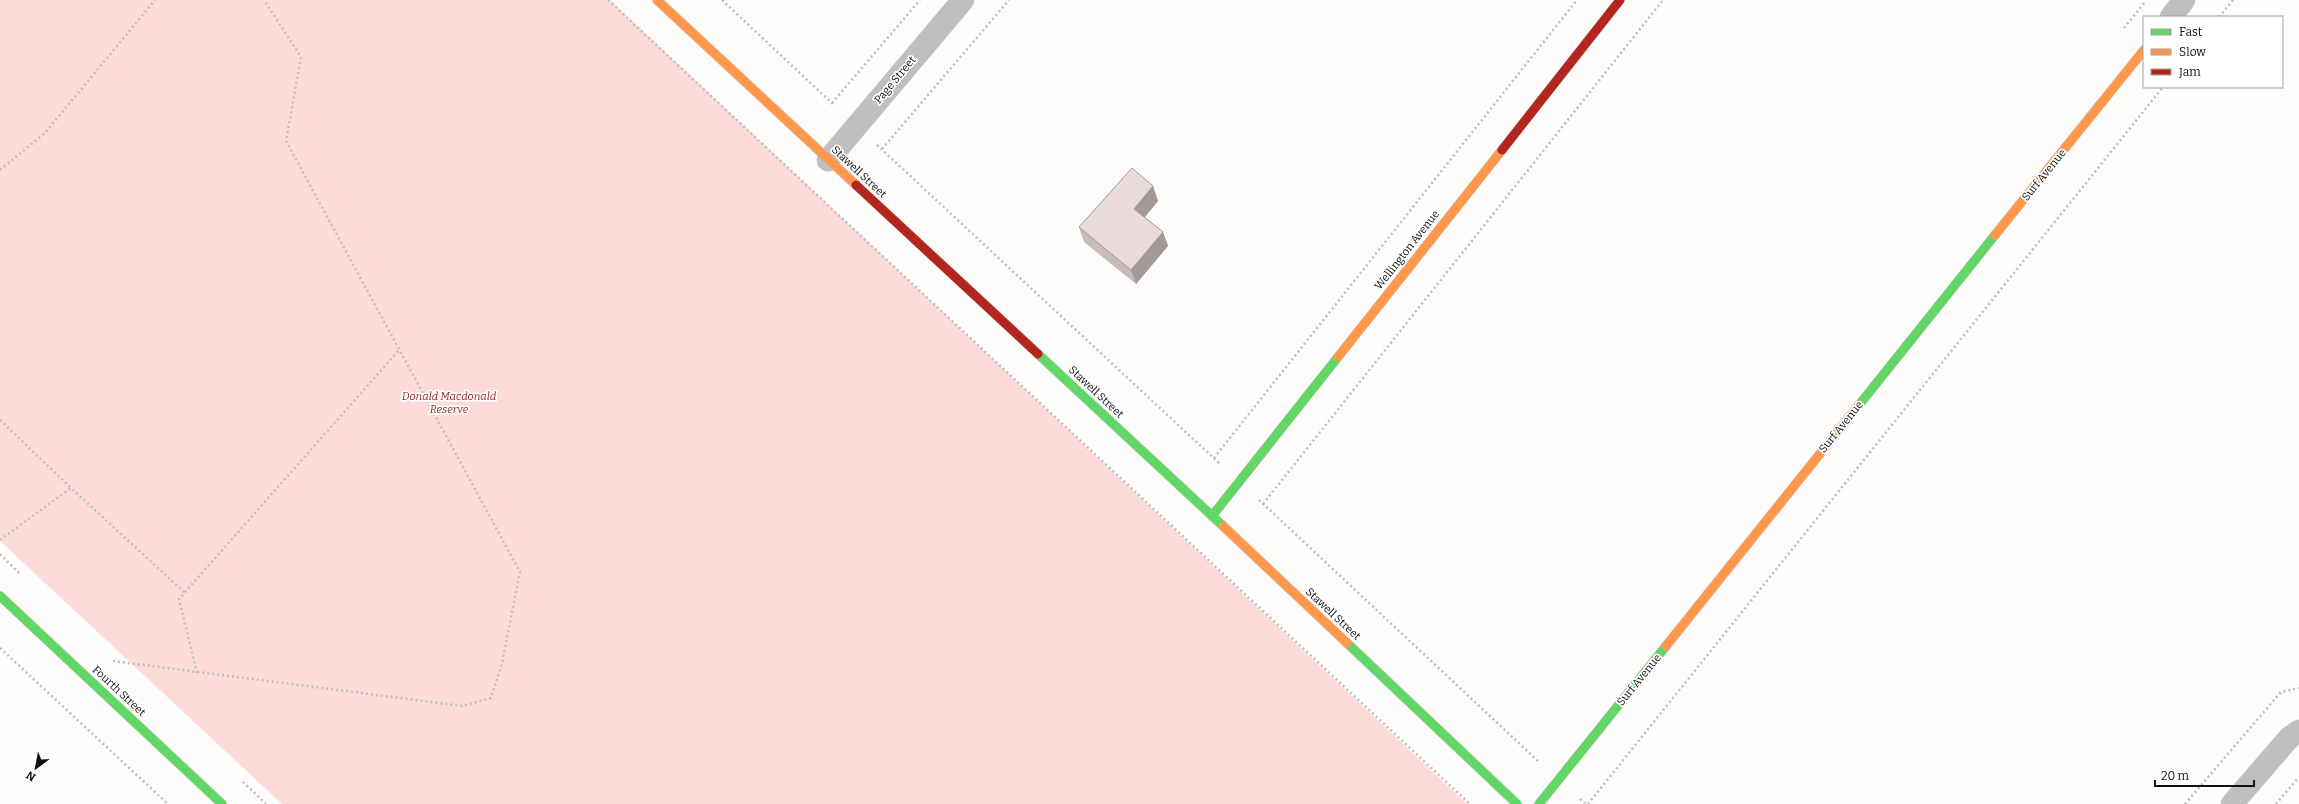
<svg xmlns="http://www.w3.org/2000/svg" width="2299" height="804" viewBox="0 0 2299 804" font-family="Bitter,serif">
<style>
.green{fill:#fcdbd9}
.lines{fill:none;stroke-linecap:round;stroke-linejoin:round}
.street-casing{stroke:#d8d6d6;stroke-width:23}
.fast-casing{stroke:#d8d6d6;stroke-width:10}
.slow-casing{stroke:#d8d6d6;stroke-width:10}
.jam-casing{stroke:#d8d6d6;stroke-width:10}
.path{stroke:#bfbfbf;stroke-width:2.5;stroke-dasharray:2 3;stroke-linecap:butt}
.street{stroke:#bebfbf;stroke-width:22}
.fast{stroke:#63d668;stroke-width:9}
.slow{stroke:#ff974d;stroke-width:9}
.jam{stroke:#b3261e;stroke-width:9}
.wall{fill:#cabbbb}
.shaded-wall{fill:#a49999}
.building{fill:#ebdada;stroke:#a49999}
.labels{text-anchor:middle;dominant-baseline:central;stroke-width:3.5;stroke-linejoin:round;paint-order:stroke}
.street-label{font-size:11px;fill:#130f0f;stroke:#fff}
.park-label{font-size:11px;font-style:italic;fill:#97242f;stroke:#fff}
</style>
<rect width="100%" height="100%" fill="#fefbfb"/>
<polygon class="green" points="0,0 610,0 1467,804 282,804 0,541"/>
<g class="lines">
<defs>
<g id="street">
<polyline points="2171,17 2184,0"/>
<polyline points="828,160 963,0"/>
<polyline points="2232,804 2289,738 2299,731"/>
</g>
<g id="fast">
<polyline points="1038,354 1223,526"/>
<polyline points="1859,405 1995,235"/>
<polyline points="1212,516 1338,357"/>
<polyline points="0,596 222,804"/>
<polyline points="1347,643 1517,804"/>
<polyline points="1539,804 1666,646"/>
</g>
<g id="slow">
<polyline points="657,0 856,185"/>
<polyline points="1995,235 2144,50"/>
<polyline points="1338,357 1502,150"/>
<polyline points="1223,526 1347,643"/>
<polyline points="1666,646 1859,405"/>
</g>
<g id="jam">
<polyline points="1502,150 1620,0"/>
<polyline points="856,185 1038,354"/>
</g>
</defs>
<use href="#street" class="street-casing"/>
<use href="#fast" class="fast-casing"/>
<use href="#slow" class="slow-casing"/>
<use href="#jam" class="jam-casing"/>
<g class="path">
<polyline points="608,0 1470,804"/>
<polyline points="722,0 835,106"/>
<polyline points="2219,17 2233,0"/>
<polyline points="2124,28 2145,2"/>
<polyline points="832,103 920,0"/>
<polyline points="877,145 1219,463"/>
<polyline points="882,149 1009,0"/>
<polyline points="0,170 45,133 155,0"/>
<polyline points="0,420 71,488"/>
<polyline points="1214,458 1577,0"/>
<polyline points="1259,500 1538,761"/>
<polyline points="1263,504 1663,0"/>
<polyline points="0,540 71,488 184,592"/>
<polyline points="0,554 19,573"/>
<polyline points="0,648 168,804"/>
<polyline points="113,661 462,706 491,698 502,663 520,572 286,141 301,57 264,0"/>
<polyline points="197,673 179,599 399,350"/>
<polyline points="243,782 266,804"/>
<polyline points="1580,799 1586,804"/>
<polyline points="1588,804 2163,87"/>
<polyline points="2185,804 2281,692 2299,688"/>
<polyline points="2276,804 2299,777"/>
</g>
<use href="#street" class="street"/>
<use href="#fast" class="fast"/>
<use href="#slow" class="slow"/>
<use href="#jam" class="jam"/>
</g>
<polygon class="wall" points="1153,186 1158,201 1145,217 1163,232 1168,246 1136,284 1084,242 1079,227"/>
<g class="shaded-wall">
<polygon points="1153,186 1158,201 1140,223 1134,209"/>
<polygon points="1163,232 1168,246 1136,284 1131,270"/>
</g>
<polygon class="building" points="1132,168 1153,186 1134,209 1163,232 1131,270 1079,227"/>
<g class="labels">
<g class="street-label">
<text transform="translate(895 80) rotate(-50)">Page Street</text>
<text transform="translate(859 172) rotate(43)">Stawell Street</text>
<text transform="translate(2044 175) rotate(-51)">Surf Avenue</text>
<text transform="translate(1407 250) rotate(-52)">Wellington Avenue</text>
<text transform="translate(1096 392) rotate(43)">Stawell Street</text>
<text transform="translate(1841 427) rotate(-51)">Surf Avenue</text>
<text transform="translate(1333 614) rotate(43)">Stawell Street</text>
<text transform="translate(1639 680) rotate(-51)">Surf Avenue</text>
<text transform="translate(119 691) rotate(43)">Fourth Street</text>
</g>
<g class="park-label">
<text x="449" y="396">Donald Macdonald<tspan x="449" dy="13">Reserve</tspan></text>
</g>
</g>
<rect x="2143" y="16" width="140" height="72" fill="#ffffff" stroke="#a19f9f"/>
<rect x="2151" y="29" width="20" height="6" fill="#63d668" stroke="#a19f9f"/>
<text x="2179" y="36" font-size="12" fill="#130f0f">Fast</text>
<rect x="2151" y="49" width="20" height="6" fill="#ff974d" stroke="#a19f9f"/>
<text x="2179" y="56" font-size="12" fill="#130f0f">Slow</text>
<rect x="2151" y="69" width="20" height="6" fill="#b3261e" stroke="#a19f9f"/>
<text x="2179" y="76" font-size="12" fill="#130f0f">Jam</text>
<g transform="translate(36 768) rotate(212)" stroke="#ffffff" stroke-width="3" paint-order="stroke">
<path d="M0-3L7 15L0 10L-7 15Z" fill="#130f0f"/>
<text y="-6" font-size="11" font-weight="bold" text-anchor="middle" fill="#130f0f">N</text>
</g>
<path d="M2155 780v6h99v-6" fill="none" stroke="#130f0f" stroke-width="2"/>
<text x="2161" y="780" font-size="12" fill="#130f0f" stroke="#ffffff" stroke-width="3" paint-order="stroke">20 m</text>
</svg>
